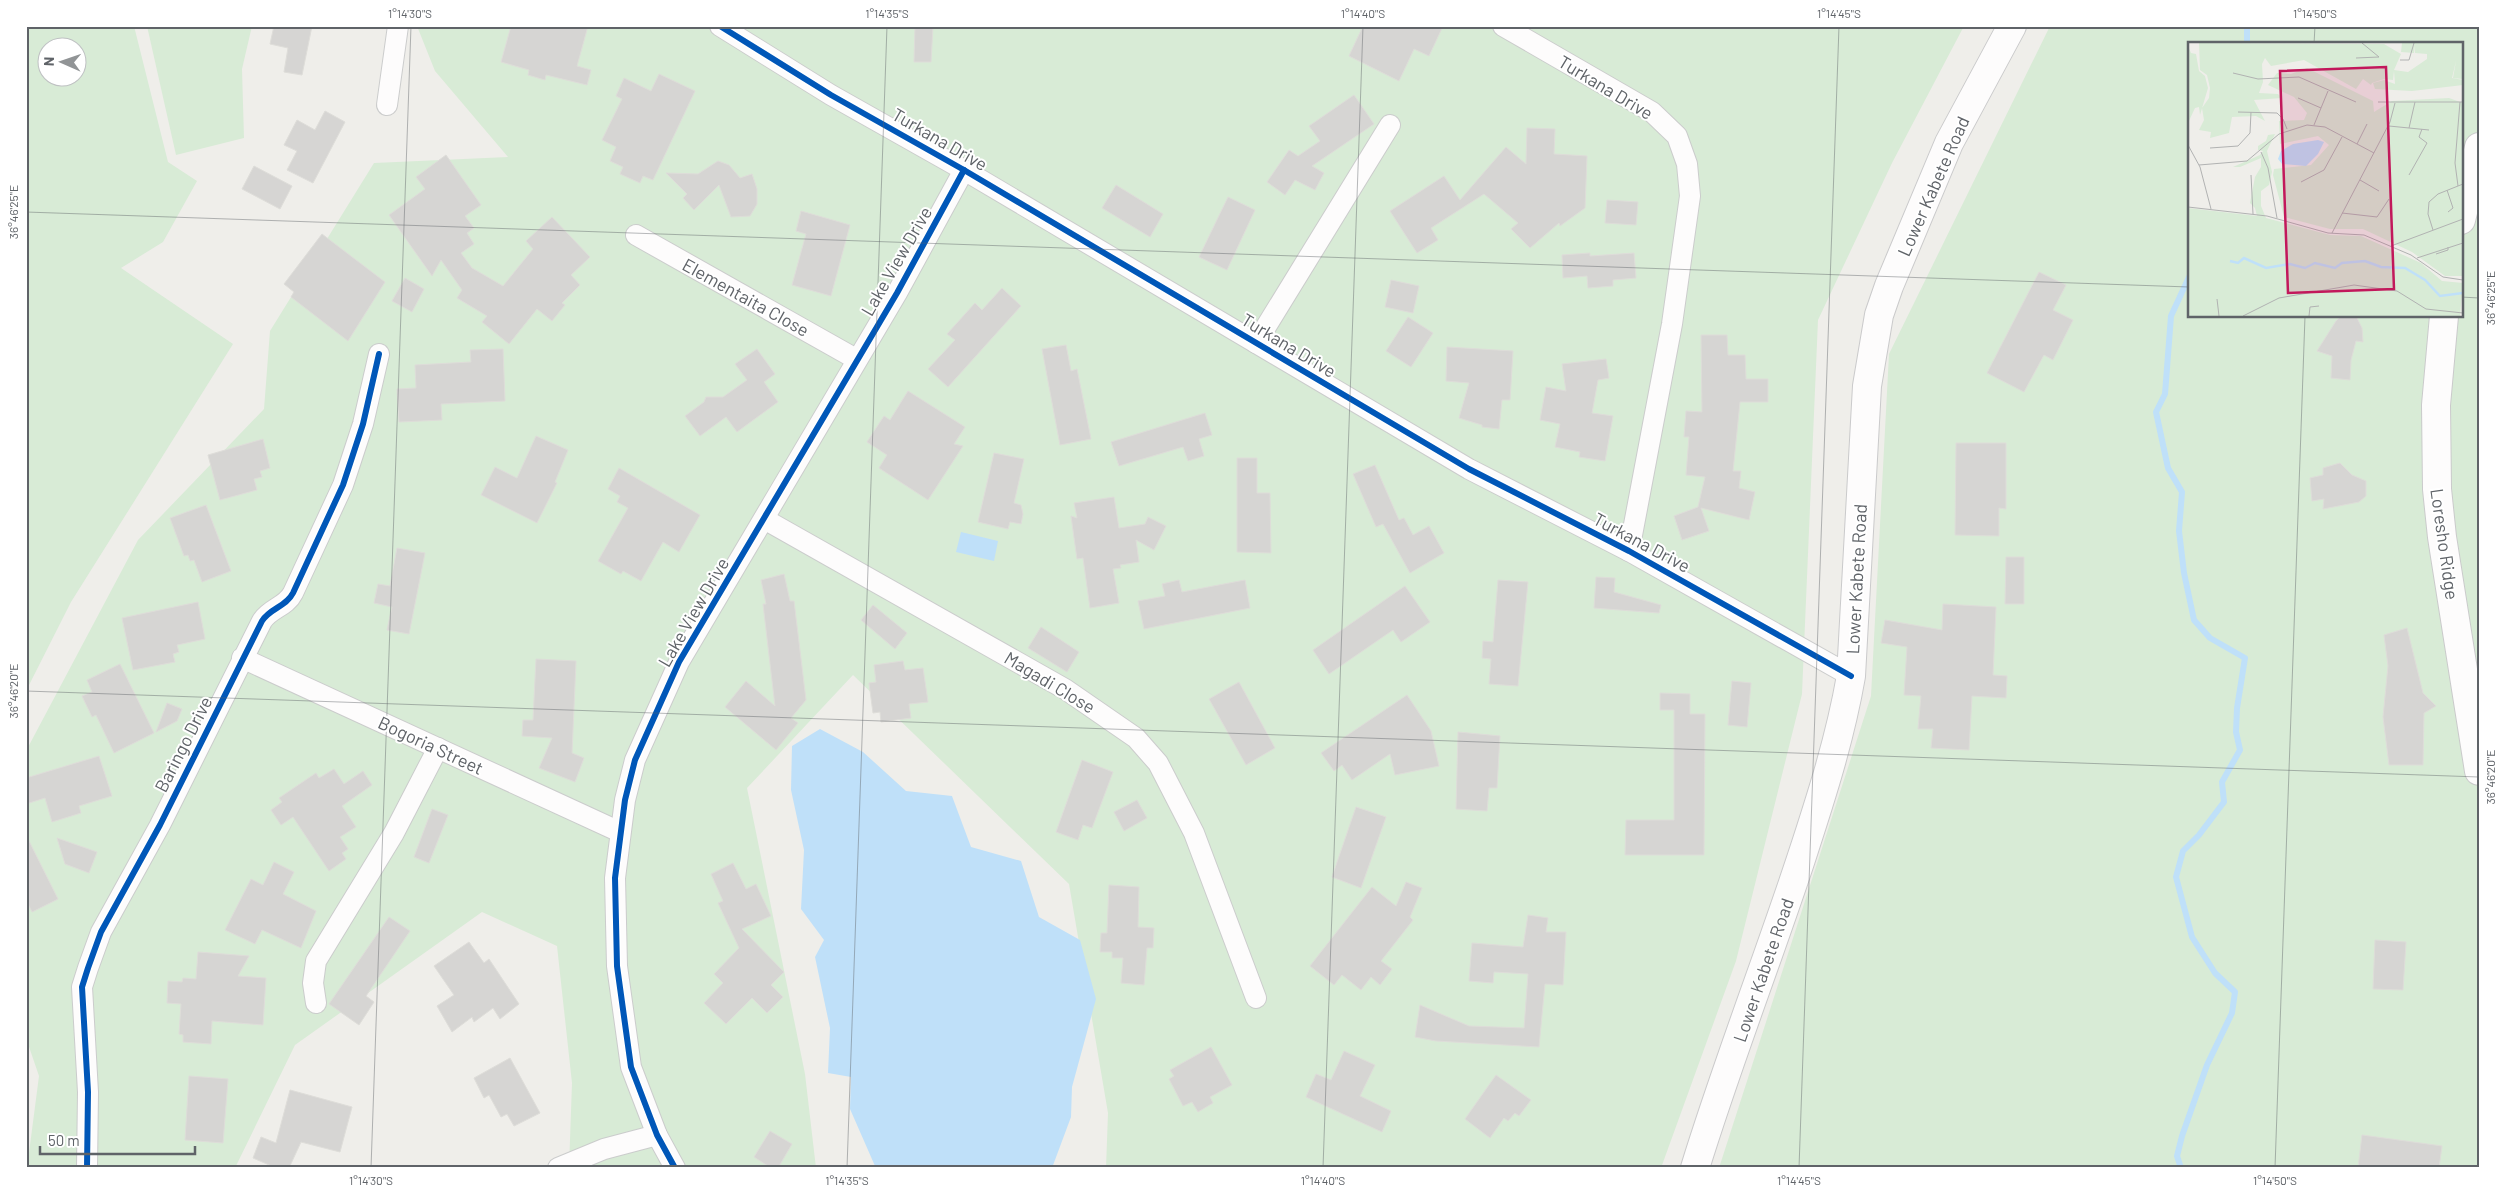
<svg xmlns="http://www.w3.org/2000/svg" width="2505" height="1194" viewBox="0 0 2505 1194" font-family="Barlow,sans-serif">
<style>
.green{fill:#d8ebd6;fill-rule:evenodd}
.water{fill:#bfe0f9}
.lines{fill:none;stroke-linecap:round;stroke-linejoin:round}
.stream{stroke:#bfe0f9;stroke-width:6}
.building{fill:#d6d5d3;stroke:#deddd9}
.street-casing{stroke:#cbcccc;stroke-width:22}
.secondary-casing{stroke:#cacacb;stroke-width:30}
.street{stroke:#fdfcfc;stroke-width:20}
.secondary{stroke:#fdfcfc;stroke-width:28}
.cycleway-casing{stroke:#fff;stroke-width:9}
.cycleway{stroke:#0057b8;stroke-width:6}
.ticks{fill:none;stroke:#5f6368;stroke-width:1;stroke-opacity:0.45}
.labels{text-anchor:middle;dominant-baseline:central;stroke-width:4;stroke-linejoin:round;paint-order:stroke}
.street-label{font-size:18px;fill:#5f6368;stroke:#fff}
.inset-river{fill:none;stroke:#bfe0f9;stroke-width:2.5}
.inset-road{fill:none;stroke:#b1b2b2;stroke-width:1}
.view{fill:#c2185b;fill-opacity:0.15;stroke:#c2185b;stroke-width:2.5}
.inset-edge{fill:none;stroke:#5f6368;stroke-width:2.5}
.neatline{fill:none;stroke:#5f6368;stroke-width:2}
.ticks-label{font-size:12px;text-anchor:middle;fill:#5f6368}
</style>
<rect width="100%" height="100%" fill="#efeeea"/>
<g class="green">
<path d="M26,26H134L168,162L197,181L163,242L121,268L233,344L71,602L26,691ZM48,48H78V78H48Z"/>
<polygon points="147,26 252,26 242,69 244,138 176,155"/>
<polygon points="417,26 1964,26 1892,163 1818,320 1802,694 1736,961 1661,1168 1106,1168 1108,1113 1069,884 853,675 747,788 805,1074 816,1168 569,1168 572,1083 557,946 482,912 295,1045 235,1168 27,1168 39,1076 26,1038 26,751 138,540 264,409 270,331 374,163 508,157 435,71"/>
<path d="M2050,26H2479V1168H1719L1871,696L1889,354ZM2189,44H2461V316H2189Z"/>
</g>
<g class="water">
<polygon points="961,532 998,541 994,561 956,552"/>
<polygon points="820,729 863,752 906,791 952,796 971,847 1021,861 1039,917 1080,940 1096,999 1072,1087 1071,1117 1052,1168 875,1166 850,1109 851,1077 828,1073 830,1028 815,957 824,940 801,909 804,850 791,790 792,746"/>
</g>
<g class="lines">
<g class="stream">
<polyline points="2247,26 2247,44"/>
<polyline points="2181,1168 2177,1156 2182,1136 2207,1065 2232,1013 2235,992 2215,973 2192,937 2176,877 2183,851 2199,835 2224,802 2222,782 2240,750 2236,732 2237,708 2245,658 2210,638 2194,620 2184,573 2179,531 2182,492 2168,468 2156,412 2165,394 2171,316 2189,277"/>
</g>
</g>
<g class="building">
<polygon points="274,26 312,26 302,75 284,72 288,48 270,44"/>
<polygon points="511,26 588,26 577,66 591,70 587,85 546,75 545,80 528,75 529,70 501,62"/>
<polygon points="915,26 933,26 931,62 914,62"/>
<polygon points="1363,26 1443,26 1429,56 1414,49 1399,81 1349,56"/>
<polygon points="659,74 695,91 653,180 643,176 640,183 620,174 623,167 610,161 616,147 602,140 622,99 616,96 624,78 651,91"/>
<polygon points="1354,95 1374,124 1312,166 1324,173 1315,190 1295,180 1285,195 1267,182 1289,150 1298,156 1320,141 1309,126"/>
<polygon points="325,111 345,122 313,183 287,170 297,151 284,145 297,120 315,130"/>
<polygon points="1527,128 1555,129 1554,154 1587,156 1585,208 1560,226 1559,223 1530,248 1511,229 1518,223 1484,194 1431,228 1438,240 1417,253 1390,211 1444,176 1460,200 1506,147 1526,164"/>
<polygon points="446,155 481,205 465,216 474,228 467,233 474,244 461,253 472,268 503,286 533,249 526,241 552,217 590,257 571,275 580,285 562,303 565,305 552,321 537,309 509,344 482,322 487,316 457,298 462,290 441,260 432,276 389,215 425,189 416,177"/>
<polygon points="718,161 729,165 740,178 752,174 757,189 757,204 750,216 731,217 719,185 694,210 683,198 687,194 666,173 698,174"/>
<polygon points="254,166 292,186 280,209 242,189"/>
<polygon points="1116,185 1163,214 1150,237 1102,208"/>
<polygon points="1228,197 1255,210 1227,270 1199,257"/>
<polygon points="1607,200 1638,202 1636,225 1605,223"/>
<polygon points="801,211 850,225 831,296 792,285 806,234 796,231"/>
<polygon points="322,234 385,282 348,341 291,297 294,292 284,284"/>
<polygon points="1590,253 1590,256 1634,253 1636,278 1613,280 1613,286 1588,288 1587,276 1563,278 1562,255"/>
<polygon points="2039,272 2066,285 2053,310 2073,320 2053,360 2044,355 2024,392 1987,373"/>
<polygon points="405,278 424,289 412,312 392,301"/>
<polygon points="1391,280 1419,286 1413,313 1385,307"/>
<polygon points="1002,288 1021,306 948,387 928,369 955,340 947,334 975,303 982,310"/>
<polygon points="2341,316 2356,316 2362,328 2363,342 2356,341 2351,360 2350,380 2331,378 2332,356 2317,351 2336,321"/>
<polygon points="1408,317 1433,333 1411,367 1386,351"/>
<polygon points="1701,335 1727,335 1728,355 1745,355 1746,379 1768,379 1768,402 1740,402 1733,471 1741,471 1739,488 1755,492 1749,520 1701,508 1709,531 1682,540 1674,516 1698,507 1705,477 1686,475 1689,437 1684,437 1686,411 1702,412"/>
<polygon points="1066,345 1071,371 1077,369 1091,439 1060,445 1042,349"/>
<polygon points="1447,347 1513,351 1510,400 1502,400 1499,429 1482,427 1482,425 1459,418 1469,383 1446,381"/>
<polygon points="503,349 505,401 441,404 442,420 399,422 397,389 416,388 415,365 471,362 470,350"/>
<polygon points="757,349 775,374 764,382 778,402 737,432 726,417 700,436 685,416 704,402 706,397 723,397 747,380 735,364"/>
<polygon points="1606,359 1609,378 1598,380 1592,413 1613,416 1605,461 1579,457 1580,452 1555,447 1560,424 1540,420 1546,387 1566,391 1562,364"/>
<polygon points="908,391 965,427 954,444 963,446 928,500 879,468 887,455 867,442 884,416 890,420"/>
<polygon points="1205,413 1212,435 1199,439 1204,456 1188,461 1183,447 1119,466 1111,442"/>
<polygon points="536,436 568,450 555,482 557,483 537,523 481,495 495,467 517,478"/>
<polygon points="263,439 270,468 260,471 262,477 254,479 257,490 220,500 208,455"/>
<polygon points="1956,443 2006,443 2006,509 1999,508 1999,536 1955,535"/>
<polygon points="994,453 1024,459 1014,503 1021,505 1023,514 1021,524 1010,522 1008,529 978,522"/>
<polygon points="1237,458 1257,458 1257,493 1270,493 1271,553 1237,552"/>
<polygon points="2340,463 2352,475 2366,481 2366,496 2359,502 2323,509 2324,499 2312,501 2310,478 2323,475 2323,468"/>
<polygon points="1375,465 1399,520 1404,518 1413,535 1429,526 1444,553 1410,573 1383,524 1376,527 1353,474"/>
<polygon points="619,468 700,515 679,552 663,542 641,581 623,571 621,574 598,561 628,508 617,502 620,496 608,489"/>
<polygon points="1114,497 1119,528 1145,524 1148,517 1166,526 1154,550 1136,540 1139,562 1120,565 1121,568 1113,569 1119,603 1090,608 1083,558 1077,559 1071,516 1077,518 1074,503"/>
<polygon points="206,505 231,571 202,582 194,560 190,561 188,555 184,556 170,518"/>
<polygon points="397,548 425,553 409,634 387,630 392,607 374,603 378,584 390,586"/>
<polygon points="2006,557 2024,557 2024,604 2005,604"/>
<polygon points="784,574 790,601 794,601 806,700 791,718 798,723 776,750 725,707 746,681 775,706 763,604 766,604 761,580"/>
<polygon points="1596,577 1615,578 1614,592 1661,605 1659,613 1594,608"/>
<polygon points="1179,580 1182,592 1245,580 1250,608 1144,629 1138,601 1165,596 1162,584"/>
<polygon points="1498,580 1528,582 1518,686 1489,684 1491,659 1482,658 1483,641 1493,642"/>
<polygon points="1405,586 1430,622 1401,642 1393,630 1329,674 1313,650"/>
<polygon points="198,602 205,639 177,645 179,652 173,654 175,662 133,670 122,618"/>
<polygon points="1943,604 1996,607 1993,675 2007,676 2006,698 1972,696 1969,750 1931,748 1933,729 1918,729 1921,696 1904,695 1907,647 1881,643 1885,620 1942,630"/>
<polygon points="873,605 907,633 895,649 861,620"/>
<polygon points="1041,627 1079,652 1067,672 1028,648"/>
<polygon points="2407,628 2423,693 2436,706 2424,713 2423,765 2389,765 2383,717 2388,666 2384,635"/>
<polygon points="536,659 576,661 572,753 584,758 575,782 539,768 552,738 522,736 523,720 533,720"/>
<polygon points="903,661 905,670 923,668 928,702 909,704 911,718 881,722 880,712 873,713 869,683 876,682 874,665"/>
<polygon points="120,664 154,733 114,753 96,715 92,717 82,696 92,692 87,680"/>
<polygon points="1732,681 1751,683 1747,727 1728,725"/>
<polygon points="1239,682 1275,748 1246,765 1209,699"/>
<polygon points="1660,693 1690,694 1690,714 1705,714 1704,855 1625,855 1626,820 1674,820 1674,710 1660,710"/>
<polygon points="1407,695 1431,731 1439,766 1395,775 1390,754 1352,780 1342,765 1334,771 1321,753"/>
<polygon points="167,703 182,709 177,721 156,732"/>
<polygon points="1458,732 1500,736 1497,788 1489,788 1487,811 1456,809"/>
<polygon points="99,756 112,796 79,806 81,813 52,822 45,798 26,804 26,778"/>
<polygon points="1082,760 1113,772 1092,828 1083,825 1078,840 1056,832"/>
<polygon points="334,769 344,784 363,771 372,785 342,806 356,827 340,837 348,849 342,853 346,859 329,871 293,817 281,825 271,810 282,802 279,798 316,773 319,778"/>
<polygon points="1137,800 1147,818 1124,831 1114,812"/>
<polygon points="1356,807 1386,817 1361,888 1332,877"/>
<polygon points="432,809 448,815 429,863 414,857"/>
<polygon points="26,835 58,899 32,912 26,900"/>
<polygon points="57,838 97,852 89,873 65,864"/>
<polygon points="274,862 294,872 283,894 316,911 301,948 262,930 255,944 225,930 251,879 263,885"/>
<polygon points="733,863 746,889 756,884 771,916 742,929 784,972 771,985 783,997 767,1013 752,998 726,1024 704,1003 723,983 714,974 739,948 718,903 723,901 711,874"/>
<polygon points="1406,882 1422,888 1410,917 1413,920 1381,961 1392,969 1380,985 1371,977 1361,990 1342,975 1334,985 1310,966 1372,887 1396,906"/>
<polygon points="1109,885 1139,887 1138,927 1154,928 1153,948 1147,948 1144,985 1121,983 1123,958 1112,958 1112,952 1100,952 1101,933 1107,933"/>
<polygon points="1528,915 1548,918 1546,932 1566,932 1563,985 1545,984 1539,1047 1436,1041 1415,1037 1420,1005 1469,1026 1524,1028 1528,974 1494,972 1493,983 1469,981 1472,943 1523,947"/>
<polygon points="389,917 410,931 366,996 374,1002 359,1025 329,1004"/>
<polygon points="2375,940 2406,942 2403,990 2373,989"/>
<polygon points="469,942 484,963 489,959 519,1004 500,1019 493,1008 474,1022 472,1017 452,1032 437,1006 454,995 434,966"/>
<polygon points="198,952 249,956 238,976 266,978 263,1025 212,1021 211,1044 183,1042 183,1035 179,1034 181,1004 167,1003 168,981 182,982 183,978 196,979"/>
<polygon points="1211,1047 1232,1085 1210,1097 1213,1103 1198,1112 1192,1102 1183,1106 1169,1079 1174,1076 1170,1070"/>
<polygon points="1344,1051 1375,1065 1360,1096 1391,1111 1382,1132 1306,1097 1316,1074 1331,1080"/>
<polygon points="510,1058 540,1113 514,1126 507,1114 501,1117 489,1095 484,1098 474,1078"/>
<polygon points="1496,1075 1531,1100 1519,1116 1515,1113 1508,1121 1504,1118 1490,1138 1465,1119"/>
<polygon points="189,1076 228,1079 223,1143 185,1140"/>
<polygon points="290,1090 352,1107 340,1152 301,1142 289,1168 276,1168 253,1158 261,1137 276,1143"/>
<polygon points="770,1131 792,1144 778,1168 771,1168 754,1157"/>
<polygon points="2362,1135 2442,1146 2439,1168 2358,1168"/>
</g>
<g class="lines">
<defs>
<g id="street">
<polyline points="720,26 831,95 964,170 1469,469 1629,551 1851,676"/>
<polyline points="1503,26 1652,112 1677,136 1687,164 1690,196 1672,324 1629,551"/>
<polyline points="387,105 398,26"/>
<polyline points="636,235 856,359"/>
<polyline points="1256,343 1390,125"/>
<polyline points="764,519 1065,689 1136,738 1158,763 1194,833 1256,998"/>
<polyline points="242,658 620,832"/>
<polyline points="316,1003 313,983 316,961 394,833 438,748"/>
<path d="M87,1168L88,1092L82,987L88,968L101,932L160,825L262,621C270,608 286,607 293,593L343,485L363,424L379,354"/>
<polyline points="558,1168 604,1149 657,1135"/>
<polyline points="675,1168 657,1135 631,1067 617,966 615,878 625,800 635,760 679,662 897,293 964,170"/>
</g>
<g id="secondary">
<polyline points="2461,220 2479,147"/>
<polyline points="2444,316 2436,405 2437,489 2442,537 2479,771"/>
<path d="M1695,1168C1727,1064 1767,962 1801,859C1821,798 1840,739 1851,676L1867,386L1879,315L1889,286L1949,143L2012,26"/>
</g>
</defs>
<use href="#street" class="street-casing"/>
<use href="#secondary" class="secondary-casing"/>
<use href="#street" class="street"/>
<use href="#secondary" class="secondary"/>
<defs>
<g id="cycleway">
<polyline points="720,26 831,95 964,170 1469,469 1629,551 1851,676"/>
<path d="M87,1168L88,1092L82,987L88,968L101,932L160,825L262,621C270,608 286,607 293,593L343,485L363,424L379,354"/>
<polyline points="675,1168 657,1135 631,1067 617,966 615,878 625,800 635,760 679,662 897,293 964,170"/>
</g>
</defs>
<use href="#cycleway" class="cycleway-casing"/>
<use href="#cycleway" class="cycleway"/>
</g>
<path class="ticks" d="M2314,44L2315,26M26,212L2189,287M2461,297L2479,298M26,691L2479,777M371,1168L411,26M847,1168L887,26M1323,1168L1363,26M1799,1168L1839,26M2275,1168L2305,316"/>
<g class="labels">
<g class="street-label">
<text transform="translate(1606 87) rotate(31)">Turkana Drive</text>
<text transform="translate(940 139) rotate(30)">Turkana Drive</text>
<text transform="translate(1933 186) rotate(-66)">Lower Kabete Road</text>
<text transform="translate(896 261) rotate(-60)">Lake View Drive</text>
<text transform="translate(746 297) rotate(29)">Elementaita Close</text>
<text transform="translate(1289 345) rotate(31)">Turkana Drive</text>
<text transform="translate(1642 542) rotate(28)">Turkana Drive</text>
<text transform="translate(2445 544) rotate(82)">Loresho Ridge</text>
<text transform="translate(1856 579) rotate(-87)">Lower Kabete Road</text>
<text transform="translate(693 612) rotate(-60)">Lake View Drive</text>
<text transform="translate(1050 682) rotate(31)">Magadi Close</text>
<text transform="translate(183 744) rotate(-63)">Baringo Drive</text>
<text transform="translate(431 745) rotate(25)">Bogoria Street</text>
<text transform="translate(1763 970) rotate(-71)">Lower Kabete Road</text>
</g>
</g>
<g transform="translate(2188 42)">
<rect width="275" height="275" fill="#efeeea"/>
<path d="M11,1L196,2L213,12L206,28L220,30L239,17V12L227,11V3L226,11L213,10L214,1H275V37L265,36L268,19L264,36L275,38V43L224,49L187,47L185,41L196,38L207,42L206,29L205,38L196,37L184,41L183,43L175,37L168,47L116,18L83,24L77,16L74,22L75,40L71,51L90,52L94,56L66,58L77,79L68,74L44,75L41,91L22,96L23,90L11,88L16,78L14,66L21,56L22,46L19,33L12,28ZM0,4L3,11L8,12L11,29L17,34L20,46L12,73L11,65L7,66L0,81ZM119,26L185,59L186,70L204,59L261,56L275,61V234H257L224,210L175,187H142L96,175L85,133L86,127L123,123L141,103L130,94L92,102L91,79L116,78L119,71L106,55L80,43L89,31L103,32ZM87,92L79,109L84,130L81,143L73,149V164L78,176L142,193L173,194L233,221L254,239L275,241L272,274H0V166L69,174L67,166L62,161L67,135L73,125V116L52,125H45L72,113L75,109L70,108V104L78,99L80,93Z" fill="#d8ebd6"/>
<path d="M130,98L136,100L130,112L118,124L94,122L90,117L93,109L105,102Z" fill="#bfe0f9"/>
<path class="inset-river" d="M42,219L50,221L56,216L78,226L102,222L117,226L127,221L147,226L154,221L177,219L193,225L217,226L237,238L252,254L275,251"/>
<path class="inset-road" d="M168,16L191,15L174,1M212,18H221L226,1M45,31L70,37L111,35L168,60M110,56L133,66M190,60H275M50,70L89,71L95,77L99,87M126,83L140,49M201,84L241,88M221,86L227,60M169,102L179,82M0,103L12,125L23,167M22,106L50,104L62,91L63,70M73,110L80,126L89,176M11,123L59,119L91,92L119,83L137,85L186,111M63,133L65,172M221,133L239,101L231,95L234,87M172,138L191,149M113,140L136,128L154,95M270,144L267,121L272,60M259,148L265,166L260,170M0,165L79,174L140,191L176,193L223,213L255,235L275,238M154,171L189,175L201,157M245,188L240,172L241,160L250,152L275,142M144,191L202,80L207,61M203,204L275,177M248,212L260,208V205M229,216L275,201M29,257L31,274M55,274L91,256L166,243L209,249L238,267L275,271M121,274L122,265L131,264"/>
<path class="view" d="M198,25L206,247L100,251L92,29Z"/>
<rect width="275" height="275" class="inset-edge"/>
</g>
<rect width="2505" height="1194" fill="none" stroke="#ffffff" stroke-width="55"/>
<g transform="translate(62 62) rotate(272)"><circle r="24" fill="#ffffff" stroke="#bfc1c3"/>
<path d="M0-4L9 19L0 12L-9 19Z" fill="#919496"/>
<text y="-8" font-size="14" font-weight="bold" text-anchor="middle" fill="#5f6368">N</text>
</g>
<path d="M40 1146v8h155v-8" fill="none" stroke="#5f6368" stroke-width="2.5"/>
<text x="48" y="1146" font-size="15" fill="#5f6368" stroke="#ffffff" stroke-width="4" paint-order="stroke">50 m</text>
<rect x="28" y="28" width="2450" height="1138" class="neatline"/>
<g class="ticks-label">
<text x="410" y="18">1°14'30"S</text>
<text x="887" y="18">1°14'35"S</text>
<text x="1363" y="18">1°14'40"S</text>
<text x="1839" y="18">1°14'45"S</text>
<text x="2315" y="18">1°14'50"S</text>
<text transform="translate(14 212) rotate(-90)" y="4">36°46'25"E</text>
<text transform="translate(2491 298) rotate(-90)" y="4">36°46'25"E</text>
<text transform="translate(14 691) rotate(-90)" y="4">36°46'20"E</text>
<text transform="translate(2491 777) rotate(-90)" y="4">36°46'20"E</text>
<text x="371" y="1185">1°14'30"S</text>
<text x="847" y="1185">1°14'35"S</text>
<text x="1323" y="1185">1°14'40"S</text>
<text x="1799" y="1185">1°14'45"S</text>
<text x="2275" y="1185">1°14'50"S</text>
</g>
</svg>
